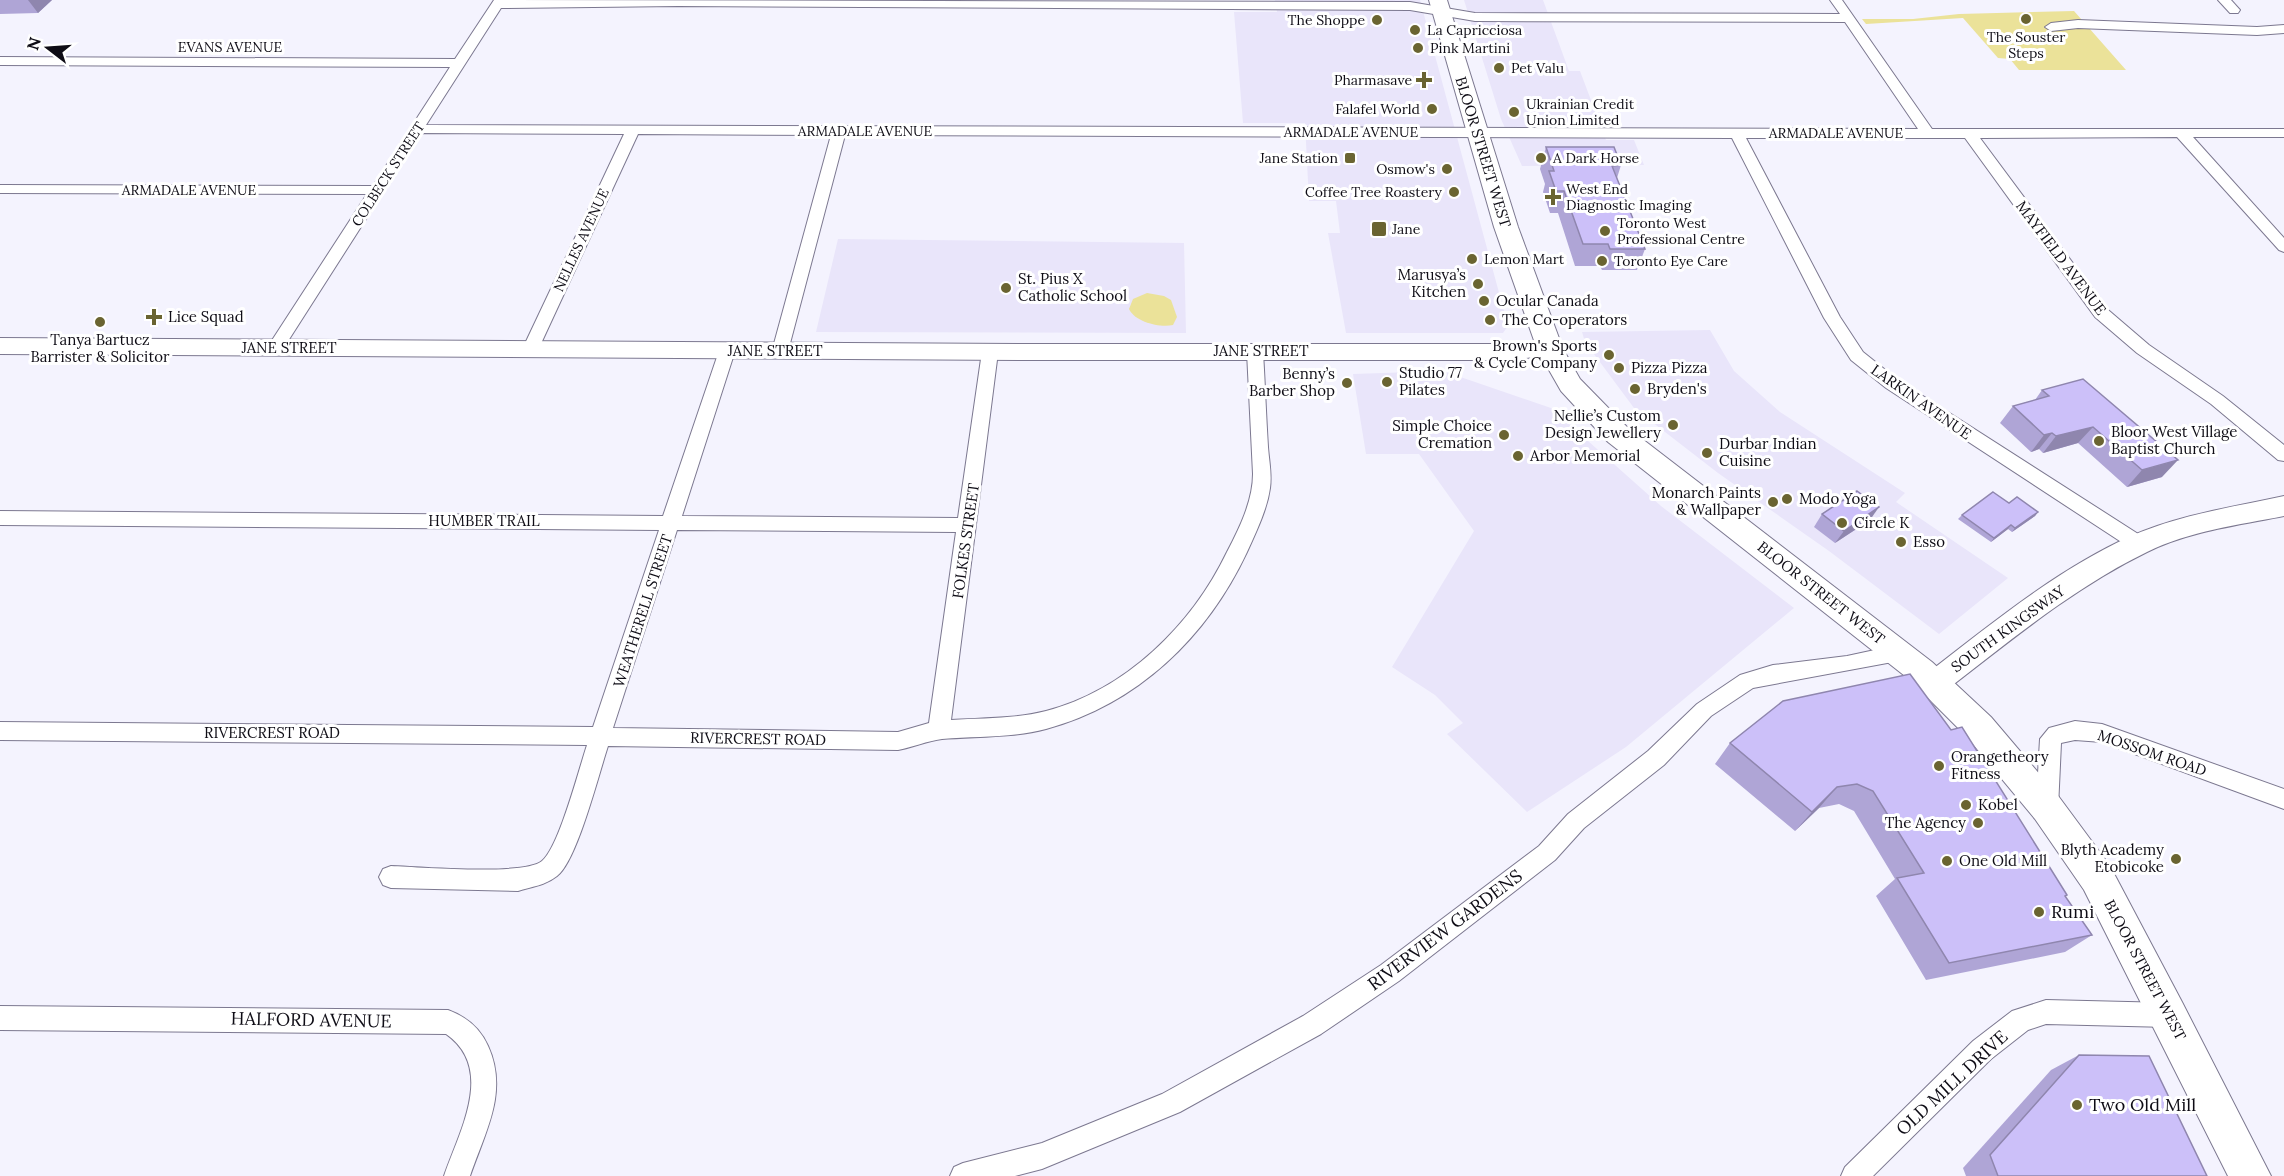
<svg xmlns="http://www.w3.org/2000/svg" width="2284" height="1176" font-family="Lora,serif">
	<rect width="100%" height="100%" fill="#f4f3fe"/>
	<g fill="#e9e5fa">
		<path d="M1275 0H1420L1508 326 1503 333H1346L1328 233H1340L1336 201H1309L1305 123H1243L1234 12H1277Z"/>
		<path d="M1464 0H1543L1569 71H1580L1606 140H1634L1644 165 1522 166 1501 119Z"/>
		<path d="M838 239 1184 243 1186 333 816 332Z"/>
		<path d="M1710 330 1734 371 1780 412 1905 493 1896 502 2008 578 1939 634 1829 551 1718 473 1634 408 1585 342 1582 332Z"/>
		<path d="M1443 371 1551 408 1661 506 1794 608 1626 747 1527 812 1447 734 1463 723 1435 695 1392 667 1474 531 1419 454H1366L1353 374Z"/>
	</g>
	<g fill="#ebe299">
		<path d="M2074 11 2126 70H2019L2010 59 1998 58 1963 18 1866 24 1862 19H1913L1959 14Z"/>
		<path d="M1147 293 1164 296 1171 300 1177 317 1173 325C1160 328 1135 322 1129 309L1133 299Z"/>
	</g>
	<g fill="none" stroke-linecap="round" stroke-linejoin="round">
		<g stroke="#7c7890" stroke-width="2">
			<g id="street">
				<path d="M494 0 1410 2 1475 13 1840 14 1830 0H1842L1932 129H2284V137H2193L2284 238V252L2279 250 2177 137 1980 138 2107 309 2149 345 2223 396 2284 445V461L2278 460 2211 404 2137 353 2095 317 1965 138H1746L1840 317 1863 352 1898 380 2146 539 2148 544 2146 549 2139 551 2132 549 1886 388 1851 360 1824 318 1732 138 845 135 788 351 786 355H774L772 351 831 135 638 134 538 350 536 354H524L522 350 624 134 421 133 281 352H269L267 348 367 194 0 193V185L373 186 450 67 0 65V57L455 59ZM678 6 1410 10 1475 21 1845 22 1918 129 426 125 501 8Z"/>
				<path d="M2218 0H2231L2240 10 2238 13H2230Z"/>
				<path d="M2078 20 2257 27 2284 25V33L2257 35 2078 28 2051 31 2045 27 2051 23Z"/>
				<path d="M727 345 733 347 735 351 682 516 958 518 982 352 984 348H996L998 352 951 720C983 718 1015 719 1046 711 1126 690 1192 625 1227 552 1239 529 1253 501 1253 474L1247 352 1249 348H1261L1263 352C1265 384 1266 416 1268 447 1269 461 1272 474 1270 488 1267 510 1256 532 1247 552 1207 637 1138 704 1046 729 1012 738 977 736 942 739 927 741 913 747 898 750L608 746C599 773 577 861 557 876 546 885 531 887 518 891L391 888 383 885 379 877 383 869 391 866C419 867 524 876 542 861 559 847 579 769 587 745L0 740V722L593 727 659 530 0 525V511L663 516 719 351 721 347ZM677 530 956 532 929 723 898 732 613 728Z"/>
				<path d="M1898 645 1905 647 1908 653 1905 659 1898 661 1753 688 1711 716 1664 765 1584 828 1555 860 1399 981 1321 1034 1180 1112 1042 1169 1015 1176H950L954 1167 963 1163 1042 1143 1162 1094 1303 1016 1381 965 1539 846 1568 814 1648 751 1697 704 1740 675 1773 665 1847 656Z"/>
				<path d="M2075 721 2102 724 2284 789V809L2102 742 2075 740 2061 743 2058 808 2055 815 2047 818 2039 815 2036 808 2040 739 2049 728Z"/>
				<path d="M2046 1000 2169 1003 2178 1006 2181 1015 2178 1024 2169 1027 2046 1024 2028 1030 1991 1059 1873 1176H1841L1845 1167 1973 1041 2012 1011Z"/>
				<path d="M0 1006 448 1010C467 1017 480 1028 488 1046 509 1092 485 1132 470 1176H444C459 1132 496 1069 446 1034L0 1030Z"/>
			</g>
		</g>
		<g stroke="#7c7890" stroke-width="2">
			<g id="secondary">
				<path d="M0 338 1019 344H1510L1550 341 1558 344 1561 349 1558 354 1510 360H1019L0 354Z"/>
				<path d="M2284 496V516C2239 525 2189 531 2147 552 2073 588 2010 641 1945 691L1935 695 1925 691 1921 683 1925 675C1990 625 2055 571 2129 537 2178 515 2233 507 2284 496Z"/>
			</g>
		</g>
		<g stroke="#7c7890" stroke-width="2">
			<path id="primary" d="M1429 0H1447L1518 227 1563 349 1580 379 1628 428 1932 662 1991 717 2059 797 2110 866 2182 1002 2271 1176H2228L2084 890 2035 819 1967 737 1910 680 1608 442 1561 391 1537 349 1494 227Z"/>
		</g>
		<use href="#street" fill="#fff" fill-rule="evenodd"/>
		<use href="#secondary" fill="#fff" fill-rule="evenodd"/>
		<use href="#primary" fill="#fff" fill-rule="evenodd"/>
	</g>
	<g fill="#afa5d6">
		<path d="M0 0H52L38 13 0 14Z"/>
		<path d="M1546 147 1621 165 1617 178 1645 249 1637 270H1602L1600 266H1575L1558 213H1550L1543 192 1545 184 1540 169Z"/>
		<path d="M2042 390 2162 477 2127 487 2078 443 2043 453 2039 449 2031 452 2000 423 2013 406 2035 400Z"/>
		<path d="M2009 503 2038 512 2035 516 2012 532 2008 529 1991 542 1958 519 1962 515Z"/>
		<path d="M1822 514 1870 520 1835 543 1814 527Z"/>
		<path d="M1783 701 2065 896 2092 935 2065 952 1926 980 1876 896 1895 879 1854 811 1839 804 1819 808 1795 831 1715 764 1730 743Z"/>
		<path d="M2079 1055 2207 1176H1966L1963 1168 2051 1070Z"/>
	</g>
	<g fill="#8f86ae">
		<path d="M28 0H52L38 13Z"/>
		<path d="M2093 427 2078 443 2043 453 2056 436Z"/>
		<path d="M2052 433 2039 449 2031 452 2044 435Z"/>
		<path d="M2178 460 2162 477 2127 487 2142 470Z"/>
		<path d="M1879 507 1870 520 1835 543 1844 531Z"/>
		<path d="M2038 512 2035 516 2012 532 2015 528Z"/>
		<path d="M2011 525 2008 529 1991 542 1994 538Z"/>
		<path d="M1837 787 1819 808 1795 831 1812 812Z"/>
	</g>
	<g fill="#ccc0f9" stroke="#8f86ae" stroke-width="1.5">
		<path d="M1546 147H1614L1621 165 1612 166 1645 249H1610L1608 244H1583L1564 191H1556L1549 171H1554Z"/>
		<path d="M2083 379 2178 460 2142 470 2093 427 2056 436 2052 433 2044 435 2013 406 2049 396 2042 390Z"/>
		<path d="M1857 491 1879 507 1844 531 1822 514Z"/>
		<path d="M1993 492 2009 503 2017 497 2038 512 2015 528 2011 525 1994 538 1962 515Z"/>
		<path d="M1910 674 1951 730 1962 727 2067 895 2065 896 2092 935 1949 963 1897 878 1924 873 1873 791 1857 784 1837 787 1812 812 1730 743 1783 701Z"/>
		<path d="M2079 1055 2149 1056 2207 1176H1998L1990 1155Z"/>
	</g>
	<g fill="#6a6431" stroke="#fff" stroke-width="2">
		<circle cx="2026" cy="19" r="6"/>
		<circle cx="1377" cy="20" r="6"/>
		<circle cx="1415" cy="30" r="6"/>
		<circle cx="1418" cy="48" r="6"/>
		<circle cx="1499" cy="68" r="6"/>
		<path d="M1421 71h6v6h6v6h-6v6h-6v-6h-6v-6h6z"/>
		<circle cx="1432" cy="109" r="6"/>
		<circle cx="1514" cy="112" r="6"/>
		<rect x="1344" y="152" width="12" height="12" rx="3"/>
		<circle cx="1541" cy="158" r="6"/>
		<circle cx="1447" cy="169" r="6"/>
		<circle cx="1454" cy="192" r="6"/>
		<path d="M1550 188h6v6h6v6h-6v6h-6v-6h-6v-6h6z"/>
		<rect x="1371" y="221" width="16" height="16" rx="3"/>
		<circle cx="1605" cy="231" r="6"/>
		<circle cx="1472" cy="259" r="6"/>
		<circle cx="1602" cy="261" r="6"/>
		<circle cx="1478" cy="284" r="6"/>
		<circle cx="1006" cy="288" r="6"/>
		<circle cx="1484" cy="301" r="6"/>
		<path d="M151 308h6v6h6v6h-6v6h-6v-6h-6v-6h6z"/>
		<circle cx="1490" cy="320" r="6"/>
		<circle cx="100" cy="322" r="6"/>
		<circle cx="1609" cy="355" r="6"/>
		<circle cx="1619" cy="368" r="6"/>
		<circle cx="1387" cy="382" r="6"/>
		<circle cx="1347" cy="383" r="6"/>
		<circle cx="1635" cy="389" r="6"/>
		<circle cx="1673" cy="425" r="6"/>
		<circle cx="1504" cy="435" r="6"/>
		<circle cx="2099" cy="441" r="6"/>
		<circle cx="1707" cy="453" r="6"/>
		<circle cx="1518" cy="456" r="6"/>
		<circle cx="1787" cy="499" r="6"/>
		<circle cx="1773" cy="502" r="6"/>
		<circle cx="1842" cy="523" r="6"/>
		<circle cx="1901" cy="542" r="6"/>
		<circle cx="1939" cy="766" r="6"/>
		<circle cx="1966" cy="805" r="6"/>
		<circle cx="1978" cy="823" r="6"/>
		<circle cx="2176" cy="859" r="6"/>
		<circle cx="1947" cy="861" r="6"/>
		<circle cx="2039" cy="912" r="6"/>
		<circle cx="2077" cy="1105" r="6"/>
	</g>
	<g text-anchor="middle" stroke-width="6" stroke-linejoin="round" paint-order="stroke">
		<g font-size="14" fill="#0e0c15" stroke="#fff" text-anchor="start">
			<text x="1365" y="25" text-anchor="end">The Shoppe</text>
			<text x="1427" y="35">La Capricciosa</text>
			<text x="2026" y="42" text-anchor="middle">The Souster<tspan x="2026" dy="16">Steps</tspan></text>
			<text x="1430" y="53">Pink Martini</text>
			<text x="1511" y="73">Pet Valu</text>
			<text x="1412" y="85" text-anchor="end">Pharmasave</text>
			<text x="1526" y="109">Ukrainian Credit<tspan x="1526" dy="16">Union Limited</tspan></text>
			<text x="1420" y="114" text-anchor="end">Falafel World</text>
			<text x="1338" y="163" text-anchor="end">Jane Station</text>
			<text x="1553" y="163">A Dark Horse</text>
			<text x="1435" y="174" text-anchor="end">Osmow's</text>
			<text x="1566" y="194">West End<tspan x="1566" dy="16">Diagnostic Imaging</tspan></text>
			<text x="1442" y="197" text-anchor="end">Coffee Tree Roastery</text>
			<text x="1617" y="228">Toronto West<tspan x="1617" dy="16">Professional Centre</tspan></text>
			<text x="1392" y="234">Jane</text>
			<text x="1484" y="264">Lemon Mart</text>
			<text x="1614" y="266">Toronto Eye Care</text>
		</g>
		<g font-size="14" fill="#0e0c15" stroke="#fff">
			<text x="230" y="52">EVANS AVENUE</text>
			<text x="865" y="136">ARMADALE AVENUE</text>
			<text x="1351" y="137">ARMADALE AVENUE</text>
			<text x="1836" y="138">ARMADALE AVENUE</text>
			<text transform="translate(388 174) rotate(-57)" y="5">COLBECK STREET</text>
			<text x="189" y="195">ARMADALE AVENUE</text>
			<text transform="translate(581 240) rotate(-65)" y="5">NELLES AVENUE</text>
		</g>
		<g font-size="15" fill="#0e0c15" stroke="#fff">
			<text transform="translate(1483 152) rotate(73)" y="5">BLOOR STREET WEST</text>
			<text transform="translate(2061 258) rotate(53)" y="5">MAYFIELD AVENUE</text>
			<text x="289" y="353">JANE STREET</text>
			<text x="775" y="356">JANE STREET</text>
			<text x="1261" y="356">JANE STREET</text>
			<text transform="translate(1921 402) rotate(35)" y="5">LARKIN AVENUE</text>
			<text x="484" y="526">HUMBER TRAIL</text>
			<text transform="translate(966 541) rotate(-82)" y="5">FOLKES STREET</text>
			<text transform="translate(1821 593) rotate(38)" y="5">BLOOR STREET WEST</text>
			<text transform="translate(643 611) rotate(-72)" y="5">WEATHERELL STREET</text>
			<text transform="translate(2008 629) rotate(-36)" y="5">SOUTH KINGSWAY</text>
			<text x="272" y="738">RIVERCREST ROAD</text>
			<text transform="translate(758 739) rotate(1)" y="5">RIVERCREST ROAD</text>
			<text transform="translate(2152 753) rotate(19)" y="5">MOSSOM ROAD</text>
			<text transform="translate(2145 970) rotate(62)" y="5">BLOOR STREET WEST</text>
		</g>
		<g font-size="15" fill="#0e0c15" stroke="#fff" text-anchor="start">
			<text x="1466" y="280" text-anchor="end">Marusya’s<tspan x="1466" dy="17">Kitchen</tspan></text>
			<text x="1018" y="284">St. Pius X<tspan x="1018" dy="17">Catholic School</tspan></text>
			<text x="1496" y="306">Ocular Canada</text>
			<text x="168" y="322">Lice Squad</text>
			<text x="1502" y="325">The Co-operators</text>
			<text x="100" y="345" text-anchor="middle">Tanya Bartucz<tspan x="100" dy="17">Barrister &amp; Solicitor</tspan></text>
			<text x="1597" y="351" text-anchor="end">Brown's Sports<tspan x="1597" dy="17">&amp; Cycle Company</tspan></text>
			<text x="1631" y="373">Pizza Pizza</text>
			<text x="1399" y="378">Studio 77<tspan x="1399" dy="17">Pilates</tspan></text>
			<text x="1335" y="379" text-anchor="end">Benny’s<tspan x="1335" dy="17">Barber Shop</tspan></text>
			<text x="1647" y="394">Bryden's</text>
			<text x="1661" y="421" text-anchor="end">Nellie’s Custom<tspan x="1661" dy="17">Design Jewellery</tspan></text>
			<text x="1492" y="431" text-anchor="end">Simple Choice<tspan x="1492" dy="17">Cremation</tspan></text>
			<text x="2111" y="437">Bloor West Village<tspan x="2111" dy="17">Baptist Church</tspan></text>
			<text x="1719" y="449">Durbar Indian<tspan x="1719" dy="17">Cuisine</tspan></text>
			<text x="1530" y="461">Arbor Memorial</text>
			<text x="1761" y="498" text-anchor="end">Monarch Paints<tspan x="1761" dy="17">&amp; Wallpaper</tspan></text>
			<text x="1799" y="504">Modo Yoga</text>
			<text x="1854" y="528">Circle K</text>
			<text x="1913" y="547">Esso</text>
			<text x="1951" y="762">Orangetheory<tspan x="1951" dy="17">Fitness</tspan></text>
			<text x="1978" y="810">Kobel</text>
			<text x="1966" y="828" text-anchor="end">The Agency</text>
			<text x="2164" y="855" text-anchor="end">Blyth Academy<tspan x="2164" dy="17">Etobicoke</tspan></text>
			<text x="1959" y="866">One Old Mill</text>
		</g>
		<g font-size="18" fill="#0e0c15" stroke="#fff" text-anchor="start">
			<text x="2051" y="918">Rumi</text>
			<text x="2089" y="1111">Two Old Mill</text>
		</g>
		<g font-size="18" fill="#0e0c15" stroke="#fff">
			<text transform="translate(1445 930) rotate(-37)" y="6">RIVERVIEW GARDENS</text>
			<text transform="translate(311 1020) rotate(1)" y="6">HALFORD AVENUE</text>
			<text transform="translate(1952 1083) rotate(-43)" y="6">OLD MILL DRIVE</text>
		</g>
	</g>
	<g transform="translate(48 48) rotate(287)" stroke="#ffffff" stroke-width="4.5" paint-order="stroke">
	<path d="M0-4.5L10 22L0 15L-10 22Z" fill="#0e0c15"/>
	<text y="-9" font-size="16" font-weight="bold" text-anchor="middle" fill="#0e0c15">N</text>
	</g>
</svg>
